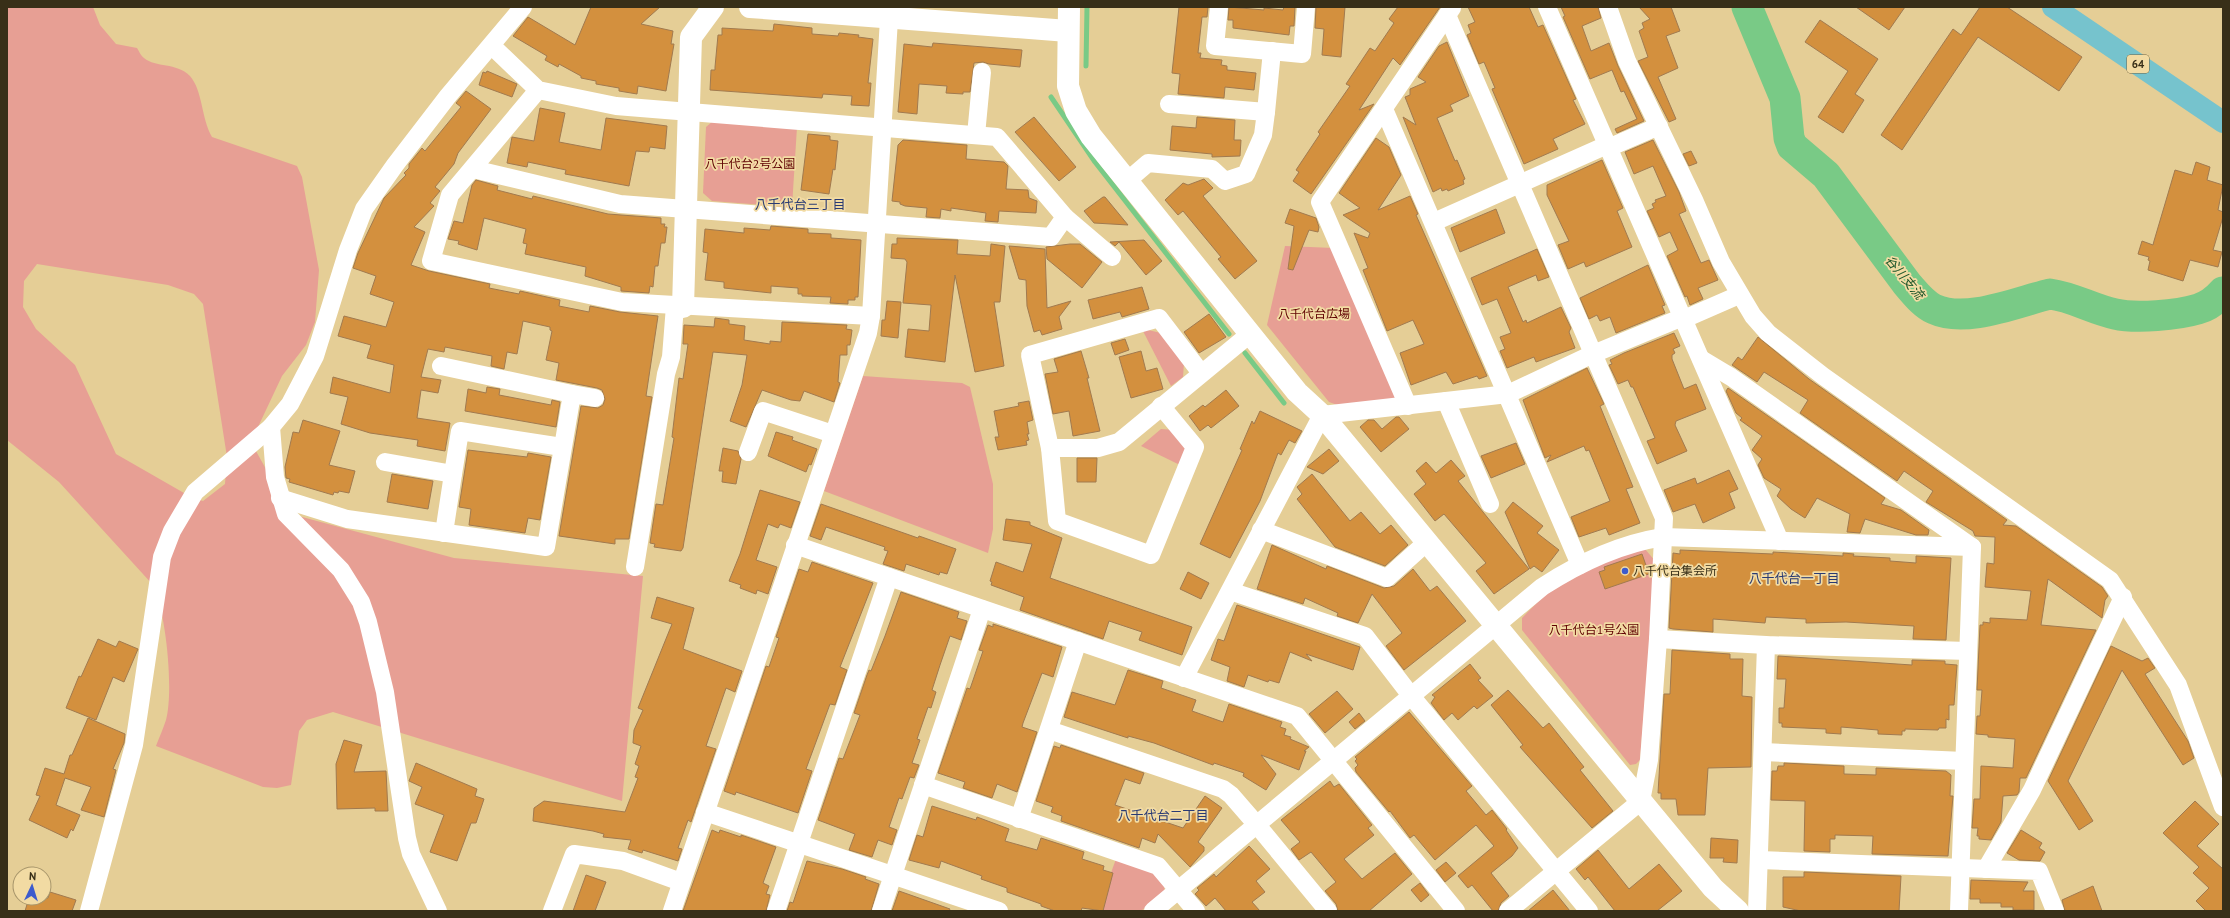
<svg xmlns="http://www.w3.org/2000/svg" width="2230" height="918" font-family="'PT Sans','Noto Sans JP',sans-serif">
	<rect width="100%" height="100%" fill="#e5ce96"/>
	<g fill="#e79f94" fill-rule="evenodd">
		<path d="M7 7H93L100 25 116 44 137 48C139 51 141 56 144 58 156 68 176 62 190 76 203 91 201 118 212 137L297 166 302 177 319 270 315 322 306 345 282 376 251 442 291 514 454 558 643 576 622 801 333 712 307 720 299 731 291 785 277 788 263 787 156 746C159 738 163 729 166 720 174 690 166 612 153 585L59 482 7 440ZM37 264 168 285 194 294 203 304 227 457 225 484 203 501 191 497 116 454 75 365 36 329 23 307 24 281Z"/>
		<path d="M713 121 797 127 792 207 712 201 703 193 706 127Z"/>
		<path d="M1285 246 1334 248 1397 397 1396 401 1343 407 1329 402 1267 325Z"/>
		<path d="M1148 330 1161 333 1184 363 1183 377 1171 386 1143 331Z"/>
		<path d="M863 376 962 383 970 387 993 484V529L988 553 824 491Z"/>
		<path d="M1161 429 1175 430 1186 443 1185 456 1180 465 1141 446Z"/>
		<path d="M1645 549 1656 562 1640 760 1636 764 1630 765 1522 630V618C1530 610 1539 600 1549 592 1574 573 1615 556 1645 549Z"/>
		<path d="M1116 859 1155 872 1165 882 1164 892 1141 911H1097Z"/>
	</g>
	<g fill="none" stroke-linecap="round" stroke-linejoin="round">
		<g stroke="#79ca86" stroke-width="5">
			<path d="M1086 66 1087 7"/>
			<path d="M1051 97 1095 162 1229 334"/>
			<path d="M1245 353 1284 403"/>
		</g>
		<path stroke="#79ca86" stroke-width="31" d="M1747 7 1785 98 1789 138 1792 146 1826 175 1907 284C1915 293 1923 304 1934 309 1966 324 2017 302 2050 294 2073 297 2092 309 2115 314 2136 319 2178 315 2198 309 2208 306 2216 300 2223 292"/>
	</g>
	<g fill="#d3903e" stroke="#a17a4f">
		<path d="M591 7H660L641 24 673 31 671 44H674L666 91 638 86 637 94 619 91V88L596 84V81L581 78V76L559 64 558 67 545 60 547 56 513 36 528 17 575 45Z"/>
		<path d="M1179 7H1208L1207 17H1202L1198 53H1201L1200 58 1222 60 1221 65 1227 66V70L1256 73 1254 90 1225 87 1224 98 1178 94 1180 74 1172 73Z"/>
		<path d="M1229 7 1264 10V8L1283 10 1284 7H1295L1294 26H1290L1289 35 1233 28V20H1228Z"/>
		<path d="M1316 7H1345L1341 57 1322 55 1324 29 1315 28Z"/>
		<path d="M1398 7H1440L1400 65 1393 58 1359 110 1374 104 1311 194 1293 181 1299 172 1296 170 1320 134 1318 132 1350 86 1346 84 1370 48 1375 51 1394 23 1389 19Z"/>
		<path d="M1468 7H1529L1538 27 1543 25 1576 99 1573 100 1585 124 1553 139 1558 149 1524 164 1492 89 1495 88 1484 62 1479 64 1467 35 1471 33 1468 25 1475 22Z"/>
		<path d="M1561 7H1598L1601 18 1582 26 1591 51 1609 43 1618 66 1644 121 1617 133 1615 129 1637 119 1624 91 1621 92 1612 70 1590 79 1563 17 1565 16Z"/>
		<path d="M1639 7H1671L1680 31 1666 36 1678 68 1658 77 1676 119 1669 122 1638 61 1648 57 1639 31 1644 28 1642 23 1650 19Z"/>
		<path d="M1856 7H1905L1889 30Z"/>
		<path d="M1980 7H2007L2082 57 2059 91 1978 37 1902 150 1881 135 1953 29 1961 35Z"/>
		<path d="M1820 20 1878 59 1855 94 1864 100 1843 133 1818 117 1848 71 1805 42Z"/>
		<path d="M774 24 812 28V34L838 36 839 33 859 35 858 37 873 39 868 83H871L869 106 851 105 852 96 823 94 822 98 710 90 711 70H715V67L718 35H722V28L773 31Z"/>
		<path d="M1447 42 1469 96 1450 105 1453 111 1437 118 1455 161 1457 160 1465 179 1463 180 1464 184 1448 191 1447 189 1442 191 1441 188 1433 192 1403 117 1416 125 1405 97 1410 95V89L1426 82 1418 77 1439 46Z"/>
		<path d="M933 43 1022 50 1020 67 989 64 983 62 974 63 970 92H963V94L946 93 947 86 919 84 917 114 898 112 904 44 932 47Z"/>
		<path d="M487 71 517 84 512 97 479 85 483 72 486 73Z"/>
		<path d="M466 91 491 109 458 153 454 164 435 187 440 191 430 203 434 206 414 227 425 232 411 265 429 271 490 284 489 288 519 294 520 291 560 300 559 306 589 312 590 306 620 312 658 316 646 396 652 397 629 539H615V544L559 536 581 406 598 408 603 405 605 399 602 390 597 388 556 380 559 363 546 360 552 331 550 330V327L523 321 517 354 507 352 504 369 491 366 492 356 445 347 444 352 428 349 421 377 441 380 438 393 421 390 417 418 450 423 445 451 417 446 418 440 370 433 341 424 348 397 330 393 333 377 390 393 394 365 367 358 371 345 338 336 344 316 386 327 394 302 370 294 376 276 353 268 358 253 384 198 406 175 404 173 409 168V164L422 148 425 151 461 107 456 103Z"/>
		<path d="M540 108 565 113 559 142 601 150 606 118 667 126 665 149 650 147 649 152 636 151 629 186 565 174 566 170 528 162 527 167 507 163 512 137 534 141Z"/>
		<path d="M1034 117 1076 167 1059 181 1015 132Z"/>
		<path d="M1197 117 1235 120 1234 140H1241L1240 156 1212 157V154L1170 150 1172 126 1196 128Z"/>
		<path d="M808 134 830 136V140L838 141 835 170 833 169 829 194 801 190Z"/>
		<path d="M1376 138 1389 147 1401 175 1378 210 1410 196 1418 214 1416 215 1487 376 1479 379 1477 376 1453 384 1446 372 1411 385 1400 353 1424 344 1413 320 1387 331 1363 270 1368 268 1354 233 1368 238 1370 233 1343 215 1360 208 1339 193Z"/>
		<path d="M903 140 967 145 966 159 1004 162 1008 166 1006 189 1028 190 1029 198 1037 201 1036 213 999 211 998 222 985 221 986 213 951 208V211L941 209 940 218 926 217 927 208 905 206 900 204V202L892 201 898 145Z"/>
		<path d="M1653 140 1679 192 1686 211 1679 214 1701 263 1709 260 1718 280 1698 288 1703 299 1690 305 1687 296 1685 297 1667 256 1678 250 1670 232 1659 237 1647 211 1654 208 1652 204 1656 202 1655 200 1666 196 1653 166 1634 174 1625 152Z"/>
		<path d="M1691 151 1697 163 1689 166 1683 154Z"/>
		<path d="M1602 160 1623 208 1617 211 1632 247 1586 267 1584 262 1568 269 1558 245 1569 241 1547 195V185Z"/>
		<path d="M2196 162 2210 167 2207 180 2223 185 2218 210 2223 212V217L2213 250 2222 252 2218 267 2190 260 2183 281 2148 270 2150 261 2148 260 2149 257 2138 254 2142 241 2153 245 2154 241 2175 170 2192 175Z"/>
		<path d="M1204 179 1213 188 1203 196 1257 261 1235 279 1218 259 1221 257 1183 211 1178 215 1165 200 1183 183 1188 185Z"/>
		<path d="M476 180 498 186 497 190 532 199 533 196 608 214 661 218V224H665L664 227H667L665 243H661L658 266H655L653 287 650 286 649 293 621 291V287L585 276 586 267 525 254 527 244 523 243 526 229 484 218 477 250 458 244 459 241 448 239 454 221 463 223 472 185Z"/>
		<path d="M1103 197H1105L1128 225 1094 223 1084 211Z"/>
		<path d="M1290 209 1316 218 1319 227 1318 232 1309 230 1293 270 1288 269 1294 226 1285 223Z"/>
		<path d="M1496 209 1505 233 1460 252 1451 228Z"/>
		<path d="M771 226 808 229V233L831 234V238L861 240 858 297H855V300H848V304L830 303 831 297 802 296V294H798V288L771 286V293L724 288V282L705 280 708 253 703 252 705 229 744 233V228L770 230Z"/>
		<path d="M897 238 958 240 957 254 990 256 991 244 1005 246 1000 302H994L1004 366 975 372 955 275 945 362 905 357 908 329 929 331 931 305 903 303 907 262 905 259 891 258 892 244H897Z"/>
		<path d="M1144 240 1162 261 1146 275 1119 242 1115 246 1110 242Z"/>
		<path d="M1070 244H1080L1102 262 1082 288 1047 259 1046 247Z"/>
		<path d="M1009 246 1045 249 1047 308 1071 301 1059 317 1062 329 1042 335 1040 330 1034 332 1027 306 1026 280 1019 279Z"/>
		<path d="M1537 249 1549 277 1538 281 1536 275 1508 287 1523 322 1526 320 1527 323 1561 307 1571 328 1569 332 1575 348 1536 362 1534 357 1507 368 1500 351 1505 349 1500 337 1511 333 1497 299 1482 305 1471 278Z"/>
		<path d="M1648 265 1665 305 1662 306 1665 313 1616 333 1610 317 1600 321 1597 315 1589 319 1580 298Z"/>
		<path d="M1142 287 1149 309 1122 317 1120 312 1093 319 1088 300Z"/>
		<path d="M887 301 901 302 898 338 881 336 882 320H885Z"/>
		<path d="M1209 314 1226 337 1199 353 1184 332Z"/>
		<path d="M715 318 729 320V324L745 326 744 340 770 344V341L781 342 782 322 847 325 846 329 852 330 850 345H847V355H840L838 382 840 383 834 402 804 391 800 401 791 400 762 390 746 427 730 421 742 385 747 355 713 352 683 548 681 551 654 547 655 544 650 543 656 504 663 505 674 438 672 437 679 378 683 379 688 344H683L684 325 714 327Z"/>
		<path d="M1674 333 1680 346 1673 349 1675 353 1672 355V359L1684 389 1696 384 1706 409 1676 421 1675 425 1687 451 1657 464 1647 441 1655 438 1633 387H1631L1628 380 1618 384 1609 365 1612 364 1610 360 1624 353Z"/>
		<path d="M1758 337 1809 379 2007 520 2003 525 2016 526 2102 587 2108 596 2105 600 2102 618 2048 579 2041 625 2096 630 2026 778H2020L2019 792 2017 795 2003 796 2001 822 1991 840 1979 839V836H1977L1978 828H1972L1974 799H1980L1981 766 2013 768 2015 739 1988 737V735L1976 734 1977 716H1980L1982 690H1977L1980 625H1983V622L1990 623V618L2027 620 2031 591 1985 587 1987 563 1994 564 1995 537 1975 536 1973 531 1926 502 1933 491 1904 471 1897 481 1800 413 1808 400 1764 372 1757 382 1732 365 1738 357 1742 360Z"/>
		<path d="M1125 339 1129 350 1115 355 1111 343Z"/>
		<path d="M1081 351 1089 378H1087L1100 431 1073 436 1069 411 1053 414 1045 374 1058 372 1054 359Z"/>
		<path d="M1141 351 1146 371 1157 368 1163 389 1131 398 1119 357Z"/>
		<path d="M1587 368 1604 404 1600 406 1633 487 1626 489 1640 523 1609 535 1606 528 1579 537 1571 517 1610 501 1589 450 1586 451 1584 446 1547 462 1551 455 1545 458 1523 400Z"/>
		<path d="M487 387 500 389 499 395 551 405 552 400 560 402 556 427 465 411 468 389 486 393Z"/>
		<path d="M1728 388 1885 498 1881 504 1901 510 1929 530 1928 535H1916L1865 519 1860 533 1847 532 1850 514 1817 498 1805 518 1791 509 1777 496 1781 489 1764 478 1758 465 1762 459 1752 450 1762 436 1740 420 1742 418 1736 413 1726 391Z"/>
		<path d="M1226 390 1239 406 1211 428 1208 425 1200 431 1189 416 1203 405 1205 407Z"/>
		<path d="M1029 401 1033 420 1027 422 1029 434H1027L1029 440 1026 441 1027 445 998 450 995 437H999L994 411 1019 406 1018 403Z"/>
		<path d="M1260 411 1302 431 1295 443 1289 440 1281 455 1278 453 1260 501 1230 558 1200 544 1242 450 1240 449 1252 421 1254 424Z"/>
		<path d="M1396 417H1399L1409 429 1381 452 1360 427 1368 420H1374L1382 429Z"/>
		<path d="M303 420 340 431 329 465 355 471 349 493 339 491 338 493 334 492 333 495 289 482 290 479 286 478 285 467 293 432 299 433Z"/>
		<path d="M776 432 793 437 792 440 817 449 811 465 809 464 806 472 768 456Z"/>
		<path d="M1516 443 1525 464 1491 478 1481 456Z"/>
		<path d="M723 448 738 451 741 459 736 484 722 482 723 471H719Z"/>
		<path d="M1329 449 1339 461 1323 474 1307 467Z"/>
		<path d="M468 450 527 457 528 453 551 457 540 520 528 518 525 533 469 525 471 509 459 507Z"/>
		<path d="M1077 458H1097L1096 482H1077Z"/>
		<path d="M1451 460 1465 476 1458 481 1529 569 1494 594 1476 571 1486 563 1444 514 1435 521 1414 494 1426 484 1416 471 1426 462 1436 473Z"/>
		<path d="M1729 470 1738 489 1729 493 1735 508 1703 523 1695 504 1673 512 1664 490 1695 478 1697 484Z"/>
		<path d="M392 474 433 481 428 509 387 502Z"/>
		<path d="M1312 474 1350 521 1361 512 1380 534 1391 525 1408 545 1385 566 1335 547 1297 499 1302 494 1297 487Z"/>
		<path d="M760 490 800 502 791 528 780 524 778 528 768 524 756 560 777 567 768 594 757 590 756 594 740 588 741 585 729 581 740 554Z"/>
		<path d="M1513 502 1543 526 1537 533 1559 550 1542 572 1534 566 1530 569 1505 512Z"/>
		<path d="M821 504 918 538 919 536 956 549 947 574 940 572 939 575 906 564 904 571 883 564 888 551 884 550 885 547 826 527 821 540 810 536Z"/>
		<path d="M1006 519 1030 522V525L1062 538 1050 578 1192 627 1182 655 1139 640 1142 632 1109 621 1103 639 1020 610 1024 597 991 585 992 582 990 581 996 562 1023 572 1032 544 1003 540Z"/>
		<path d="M1272 545 1326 569 1327 566 1384 588 1394 586 1413 569 1430 591 1437 586 1466 621 1404 670 1386 646 1402 633 1372 594 1358 623 1337 616 1338 613 1305 598 1303 604 1257 589Z"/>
		<path d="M1680 550 1773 554V552L1843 556V553L1854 554 1853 556 1890 558V561L1916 563V556L1951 558 1946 640 1913 639 1914 626 1846 622 1806 623V619L1766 617 1765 623 1713 619V632L1673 629 1669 628 1673 553 1680 554Z"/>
		<path d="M1642 554 1649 574 1605 589 1599 572 1605 570 1604 567Z"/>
		<path d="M812 562 873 583 840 667 847 670 835 705 830 704 806 769 812 771 798 813 736 792 735 795 724 791 766 666 769 667 779 638 776 637 799 569 808 572Z"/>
		<path d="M1188 572 1209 583 1201 599 1180 589Z"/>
		<path d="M901 592 959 612 957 618 967 621 961 640 950 636 940 665 932 690 936 692 931 708 928 707 917 739 920 740 912 763 919 765 914 778 910 777 902 799 899 798 889 827 897 830 892 845 878 840 872 857 849 850 855 834 818 820 839 758 843 759 860 715 854 713 867 675 869 670 871 671 885 636Z"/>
		<path d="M657 597 694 608 683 649 742 671 735 692 726 688 706 746 716 749 691 822 688 820 678 848 682 849 678 861 643 850 642 853 628 849 631 840 603 837 604 834 593 831 533 821 534 808 544 801 625 812 638 778 635 777 639 766 635 764 641 746 633 743 634 730 643 710 638 708 672 624 651 618Z"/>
		<path d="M1237 605 1360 647 1353 670 1306 654 1312 661 1290 652 1279 683 1269 680 1268 682 1248 675 1244 687 1227 681 1230 667 1211 660 1218 639 1224 641Z"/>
		<path d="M993 624 1062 647 1053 677 1042 673 1023 723 1022 727 1037 732 1017 792 997 784 992 798 963 788 965 782 938 773 967 688 970 689 983 651 979 650 988 625 993 627Z"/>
		<path d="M98 639 116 647 119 641 138 649 124 682 113 677 96 720 66 708 79 676 81 677Z"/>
		<path d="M2111 646 2142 661 2148 658 2155 668 2145 674 2188 741 2194 758 2183 765 2122 670 2068 781 2093 821 2079 830 2048 781Z"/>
		<path d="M1672 650 1730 654V659H1743L1742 696 1752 697 1751 767 1708 768 1705 815H1678L1676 799H1661V793H1658L1664 694H1670Z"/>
		<path d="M1778 656 1912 665V660L1945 661V664L1957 665 1954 705H1949V720L1946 719V728H1939L1938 730 1905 729V731H1902V735L1878 734V730L1841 727V734L1826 733V729L1782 727V723H1779V708H1784L1786 679H1777Z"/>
		<path d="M1470 664 1481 678 1478 680 1493 696 1477 709 1474 706 1458 720 1452 713 1444 720 1431 703 1435 697 1432 695Z"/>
		<path d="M1128 670 1163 681 1161 688 1196 700 1192 711 1223 722 1229 704 1282 722 1280 727 1286 729 1284 735 1291 737 1290 739 1309 747 1304 751H1306L1299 770 1261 755 1276 774 1266 790 1243 776 1244 773 1214 763 1213 765 1154 743 1128 736V738L1064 717 1072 692 1115 705Z"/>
		<path d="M1508 690 1543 728 1549 723 1584 767 1580 770 1613 811 1592 828 1520 747 1523 745 1491 705Z"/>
		<path d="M1337 691 1353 709 1325 733 1309 714Z"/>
		<path d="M1409 712 1472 786 1466 791 1486 815 1492 810 1507 829 1506 830 1518 848 1512 856 1491 873 1509 896 1501 903 1498 911H1493L1472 885 1468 888 1458 876 1494 846 1476 825 1435 860 1414 835 1410 838 1390 811 1389 812 1356 772 1355 768 1358 765 1355 761 1357 759 1355 757Z"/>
		<path d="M1359 713 1365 721 1355 729 1349 722Z"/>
		<path d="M88 718 125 734 124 743 113 769 116 770 104 817 81 810 91 787 65 778 56 805 80 815 73 831 71 829 67 838 29 820 40 796 36 795 45 768 64 774 70 755H72Z"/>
		<path d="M344 740 362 745 354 772 386 771 388 811H375V808L337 809 336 764Z"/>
		<path d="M1061 745 1144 773 1140 784 1125 779 1115 805 1183 828 1205 796 1222 808 1198 842 1204 847V851L1190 867 1158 834 1155 843 1142 838 1139 848 1061 821 1062 816 1051 812 1053 807 1036 801 1054 746 1060 748Z"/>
		<path d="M416 763 477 789 475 796 484 799 476 823H471L457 861 430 852 444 815 415 804 422 787 409 781Z"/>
		<path d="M1784 763 1844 766V774L1876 775V768L1946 771 1951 775 1950 796H1953L1948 856 1872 854 1873 836 1835 835V839H1830V852L1804 851 1805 801 1771 800 1772 771H1777L1778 766H1784Z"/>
		<path d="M1330 781 1334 787 1339 784 1372 825 1368 828 1374 835 1344 859 1362 879 1395 853 1412 874 1369 911H1338L1336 904 1325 891 1336 882 1311 852 1299 860 1291 849 1300 842 1281 820Z"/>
		<path d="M2195 801 2219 824 2197 846 2223 869V911H2206L2196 901 2209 888 2193 873 2199 867 2163 833Z"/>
		<path d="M932 806 976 820 977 817 1009 829 1005 841 1037 850 1041 838 1084 852 1082 859 1104 866 1103 870 1113 873 1103 911 1082 908 1081 911H1055L1041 906V904L1007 892V888L981 879 982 876 941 861 939 868 909 860 917 835 923 837Z"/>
		<path d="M712 830 719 833 720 830 741 837V835L776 847 763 883 769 886 766 894 770 895 766 911H683Z"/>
		<path d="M2021 830 2042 843 2039 848 2045 852 2040 861 2019 860 2007 853Z"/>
		<path d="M1711 838 1738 840 1737 863 1723 862 1724 858H1710Z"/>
		<path d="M1249 846 1270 869 1256 881 1265 892 1252 902 1260 911H1226L1215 898 1206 906 1195 894 1199 890 1197 888 1214 874 1216 877Z"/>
		<path d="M1598 850 1629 889 1659 864 1682 891 1657 911H1615L1588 877 1585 880 1576 869Z"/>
		<path d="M807 861 842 869 866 877 865 879 879 884 871 911H787L790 902 793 903Z"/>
		<path d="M1446 862 1456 873 1445 882 1436 870Z"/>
		<path d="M1804 872 1901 876 1899 911H1801L1783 907V877H1804Z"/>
		<path d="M586 875 606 882 595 911H573Z"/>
		<path d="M1971 880 2028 882 2023 891H2034V910H2013V907H2001V903H1980V899H1970Z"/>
		<path d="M1420 883 1429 895 1421 902 1411 890Z"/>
		<path d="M2093 886 2102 911H2065L2062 900Z"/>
		<path d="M1553 890 1570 911H1528Z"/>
		<path d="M899 891 950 909 949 911H892Z"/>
		<path d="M50 892 76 900 72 911H25L29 898H48Z"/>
	</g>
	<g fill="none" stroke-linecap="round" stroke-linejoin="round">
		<g stroke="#fff" stroke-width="18">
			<path d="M1219 7 1215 46 1302 54 1306 7"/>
			<path d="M1547 7 1780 541"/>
			<path d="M1608 7 1627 61 1695 202 1721 262 1753 316 1768 333 1823 376 2110 580 2178 685 2223 807"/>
			<path d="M1447 15 1664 518 1658 639 1649 760 1641 801 1508 911"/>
			<path d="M538 90 450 195 431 261 622 302 871 316"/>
			<path d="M1169 104 1266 112 1272 51"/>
			<path d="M1384 109 1580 565"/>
			<path d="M976 135 982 72"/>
			<path d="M1608 148 1659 126"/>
			<path d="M473 169 620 204 1051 237 1065 217 997 137 616 106 538 90 492 46"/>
			<path d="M1127 181 1148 163 1212 169 1225 181 1246 174 1263 135 1266 112"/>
			<path d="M1065 217 1112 257"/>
			<path d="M1434 222 1607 145"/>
			<path d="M1684 319 1739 295"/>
			<path d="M1701 359 1731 377 1972 547 1959 911"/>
			<path d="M441 366 572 394"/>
			<path d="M1201 373 1159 318 1030 355 1050 448H1098L1119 442 1251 333"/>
			<path d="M1446 401 1490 504"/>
			<path d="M1408 406 1320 202 1452 8"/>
			<path d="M1050 448 1057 521 1151 555 1195 447 1161 406"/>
			<path d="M748 452 763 411 833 434"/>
			<path d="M385 462 453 474 460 431 562 447"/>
			<path d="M280 498 347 519 546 547 572 394 595 398"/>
			<path d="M1261 530 1387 578 1427 542"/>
			<path d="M444 533 453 474"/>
			<path d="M795 545 1297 716 1456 911"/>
			<path d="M635 567 666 374 671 357 675 306"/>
			<path d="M1230 591 1365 636 1412 697 1589 911"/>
			<path d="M1658 639 1766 645 1968 651"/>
			<path d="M1184 678 1322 415 1508 394 1593 354 1683 317"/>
			<path d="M1049 730 1223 789 1231 795 1257 825 1328 911"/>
			<path d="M1763 752 1964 761"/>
			<path d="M923 785 1158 866 1196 911"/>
			<path d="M705 812 999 911"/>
			<path d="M1019 819 1078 641"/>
			<path d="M1759 860 2039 871 2055 911"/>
			<path d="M1986 869 2032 790 2123 597"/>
			<path d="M89 911 134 745 162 557 172 531 195 492 271 427"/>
			<path d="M438 911 411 854 407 838 385 692 368 622 361 602 341 570 286 514 275 477 271 427 290 404 315 356 348 250 364 209 395 165 448 96 523 7"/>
			<path d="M552 911 574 854 623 861 681 882"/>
			<path d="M672 911 868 333 871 316 889 19"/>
			<path d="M776 911 889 577"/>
			<path d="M881 911 982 609"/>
			<path d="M1153 911 1542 587C1579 563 1619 544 1663 537L1972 547"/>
			<path d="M1757 911 1766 645"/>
		</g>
		<g stroke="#fff" stroke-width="22">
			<path d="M750 7 1068 31"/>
			<path d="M1069 7 1068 86 1076 111 1091 136 1297 392 1322 415 1713 888 1738 911"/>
			<path d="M683 307 691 37 713 7"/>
		</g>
		<path stroke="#76c3cd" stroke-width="22" d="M2053 7 2223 122"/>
	</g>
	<circle fill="#3d5bcd" stroke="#f2dba3" stroke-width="1.5" cx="1625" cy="571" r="4"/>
	<g text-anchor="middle" stroke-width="3.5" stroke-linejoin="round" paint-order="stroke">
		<rect fill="#f2dba3" stroke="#706342" stroke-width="1" x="2127" y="55" width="22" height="18" rx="3"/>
		<g font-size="11" font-weight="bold" fill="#382f18">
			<text x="2138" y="68">64</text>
		</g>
		<g font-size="12" fill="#5f0002" stroke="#f2dba3">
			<text x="750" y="168">八千代台2号公園</text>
			<text x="1314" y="318">八千代台広場</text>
			<text x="1594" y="634">八千代台1号公園</text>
		</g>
		<g font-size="12" fill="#382f18" stroke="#f2dba3" text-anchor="start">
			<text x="1633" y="575">八千代台集会所</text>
		</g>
		<g font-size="13" fill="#293a73" stroke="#f2dba3">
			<text x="800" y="209">八千代台三丁目</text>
			<text x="1794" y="583">八千代台一丁目</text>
			<text x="1163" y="820">八千代台二丁目</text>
		</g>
		<g font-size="13" font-style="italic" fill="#1b5529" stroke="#f2dba3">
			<text transform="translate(1905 277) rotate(50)" y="5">谷川支流</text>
		</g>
	</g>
	<rect width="2230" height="918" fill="none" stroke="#382f18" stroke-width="16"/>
	<g transform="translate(32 886) rotate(4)"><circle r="19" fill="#f2dba3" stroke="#a8966b"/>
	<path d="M0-3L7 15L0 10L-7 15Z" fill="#3d5bcd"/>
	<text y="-6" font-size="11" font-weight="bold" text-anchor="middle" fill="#382f18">N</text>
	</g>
</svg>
